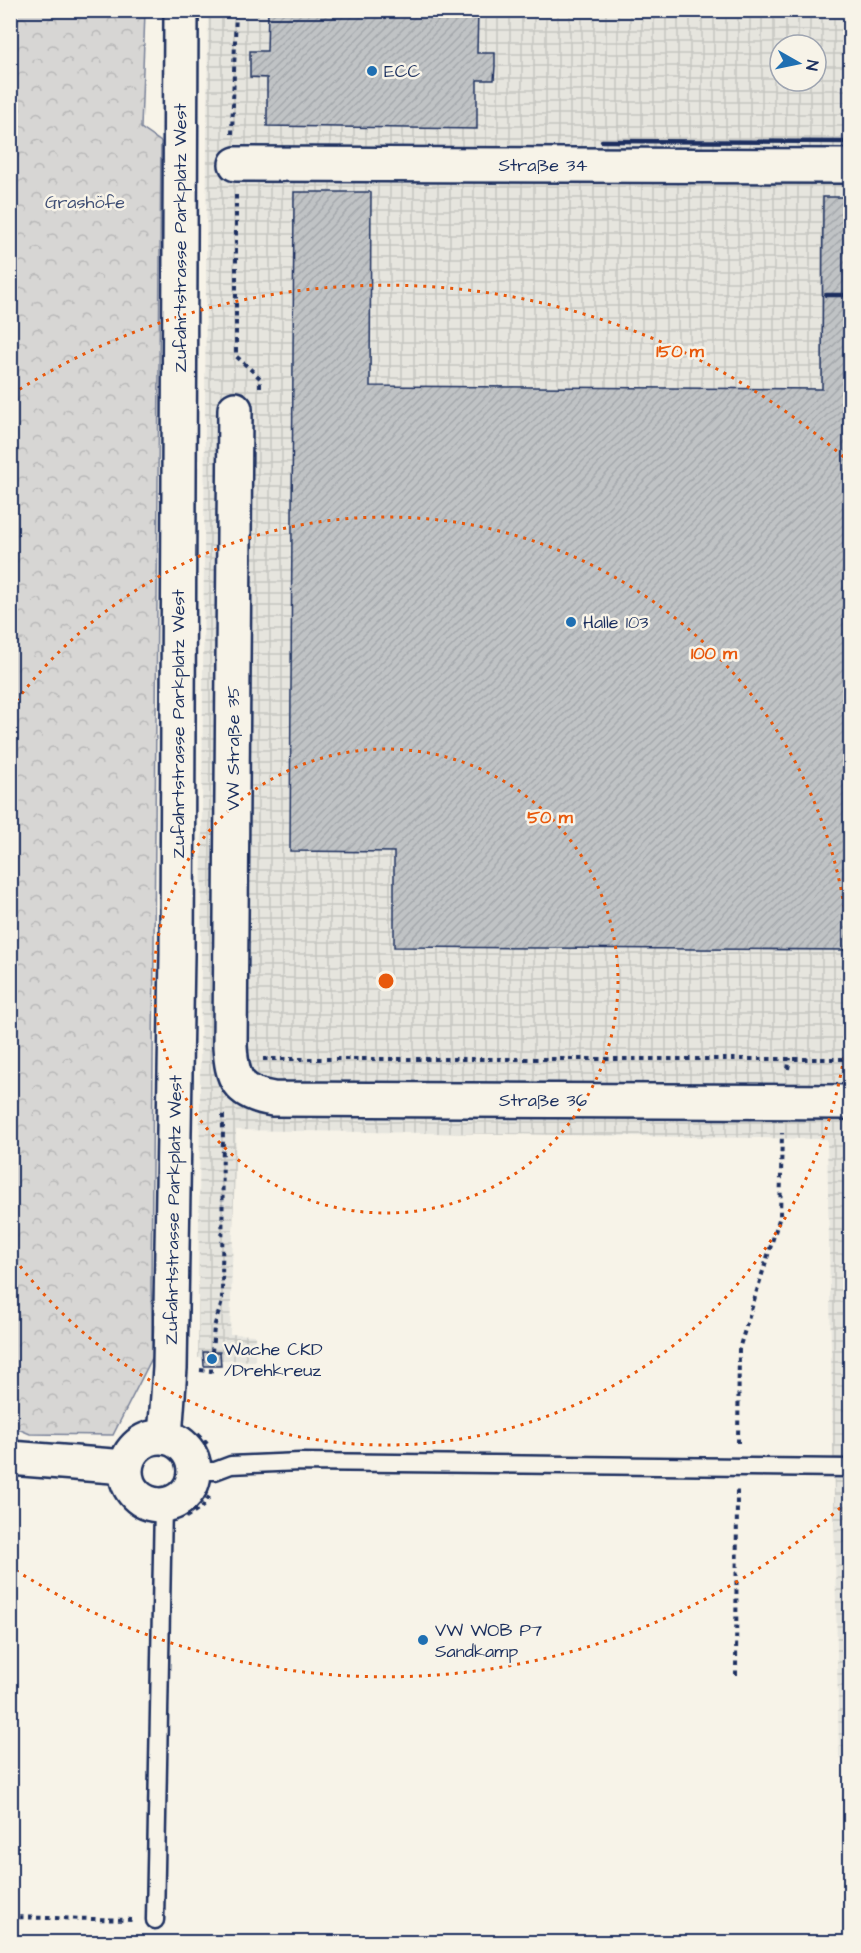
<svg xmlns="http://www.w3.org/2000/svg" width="861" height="1953" font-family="'Architects Daughter',sans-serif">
	<defs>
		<pattern id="industrial-grid" width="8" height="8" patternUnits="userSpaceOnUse" patternTransform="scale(1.5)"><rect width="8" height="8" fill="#e6e5de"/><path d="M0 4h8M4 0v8" fill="none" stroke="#c5c5c1"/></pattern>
		<pattern id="forest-crowns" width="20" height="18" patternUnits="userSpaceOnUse" patternTransform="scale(1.5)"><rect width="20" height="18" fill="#d7d6d4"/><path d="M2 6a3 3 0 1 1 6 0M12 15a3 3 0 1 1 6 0" fill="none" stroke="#b8b8b8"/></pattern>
		<pattern id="building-hatch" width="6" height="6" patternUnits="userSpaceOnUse" patternTransform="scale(1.5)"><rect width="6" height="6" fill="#c0c3c5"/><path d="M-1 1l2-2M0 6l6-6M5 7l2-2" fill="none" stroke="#a4a8ac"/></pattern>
	</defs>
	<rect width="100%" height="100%" fill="#f7f3e8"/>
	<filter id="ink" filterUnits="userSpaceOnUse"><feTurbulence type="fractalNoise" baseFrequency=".0167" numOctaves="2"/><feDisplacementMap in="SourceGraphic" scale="12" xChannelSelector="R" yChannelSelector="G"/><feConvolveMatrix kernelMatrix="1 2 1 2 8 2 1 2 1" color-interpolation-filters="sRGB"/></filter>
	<g filter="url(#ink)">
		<path fill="url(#industrial-grid)" fill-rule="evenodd" d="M208 11H850V1765L839 1756 827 1139 236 1130 230 1334 255 1335V1361L221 1360 220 1352H203V1357L198 1358ZM780 45H816V81H780Z"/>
		<path fill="url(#forest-crowns)" stroke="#798299" stroke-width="1.5" d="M10 11H145L141 128 161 142 151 1287 153 1356 113 1435 30 1434 11 1426 10 149 20 109 11 104Z"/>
		<g fill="url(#building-hatch)" stroke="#1b2f5e" stroke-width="1.5">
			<path d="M268 10H478L477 53H495V66L494 80H477V129L267 126V78L250 77V51H267Z"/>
			<path d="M294 192H371L370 386 822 389 823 197H850V950L394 947V852L290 851Z"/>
			<path d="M203 1352H220L221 1366H204Z"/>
		</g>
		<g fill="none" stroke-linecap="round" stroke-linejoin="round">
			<g stroke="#1b2f5e" stroke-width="21">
				<g id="lane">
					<path d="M194 1471H215L231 1465 300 1462 850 1468"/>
					<path d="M155 1920 163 1505"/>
				</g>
			</g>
			<g stroke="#1b2f5e" stroke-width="38">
				<g id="street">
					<path d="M236 164 850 166"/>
					<path d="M235 409 230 1046C232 1079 237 1093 273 1099L850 1102"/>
					<path d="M165 1437 170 1368 177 954 181 10"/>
					<circle cx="160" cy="1471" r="34"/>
					<path d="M10 1458 126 1467"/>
				</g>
			</g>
			<g stroke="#1b2f5e" stroke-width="4" stroke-dasharray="4.5 4.5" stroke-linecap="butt">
				<path d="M232 134 236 10"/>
				<path d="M236 195V356L260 378V390"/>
				<path d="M263 1059H850"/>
				<path d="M788 1069 790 1058"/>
				<path d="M212 1352 214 1327 222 1302 223 1114"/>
				<path d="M200 1370 211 1371V1366"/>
				<path d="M198 1434 209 1446"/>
				<path d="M738 1443 739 1349 780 1216 782 1133"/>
				<path d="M186 1517 203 1506 211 1494"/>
				<path d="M736 1675 737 1490"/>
				<path d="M10 1917 133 1920"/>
			</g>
			<use href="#lane" stroke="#f7f3e8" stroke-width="16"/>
			<use href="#street" stroke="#f7f3e8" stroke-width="33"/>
			<g stroke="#1b2f5e" stroke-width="4.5">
				<path d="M602 141 850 142"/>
				<path d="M826 295H850"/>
			</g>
		</g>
	</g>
	<g fill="none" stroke="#e8590c" stroke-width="3" stroke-dasharray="3 6">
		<circle cx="386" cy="981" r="232"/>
		<path d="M11 708A464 464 0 1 1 11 1254"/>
		<path d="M847 1502A696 696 0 0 1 12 1568M12 394A696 696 0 0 1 847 460"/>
	</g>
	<g fill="#1f6fb2" stroke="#f7f3e8" stroke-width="2">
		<circle cx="372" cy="71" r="6"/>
		<circle cx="571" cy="622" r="6"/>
		<circle cx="212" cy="1359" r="6"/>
		<circle cx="423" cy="1640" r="6"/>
	</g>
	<g text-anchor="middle" stroke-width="5" stroke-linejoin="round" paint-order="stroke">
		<g font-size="18" fill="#1b2f5e" stroke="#f7f3e8" text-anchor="start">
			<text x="384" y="77">ECC</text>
			<text x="583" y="628">Halle 103</text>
			<text x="224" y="1355">Wache CKD<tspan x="224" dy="21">/Drehkreuz</tspan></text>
			<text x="435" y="1636">VW WOB P7<tspan x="435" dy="21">Sandkamp</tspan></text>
		</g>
		<g font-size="18" fill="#1b2f5e" stroke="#f7f3e8">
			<text x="543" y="171">Straße 34</text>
			<text transform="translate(180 238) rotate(-90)" y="6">Zufahrtstrasse Parkplatz West</text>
			<text transform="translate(178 724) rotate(-90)" y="6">Zufahrtstrasse Parkplatz West</text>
			<text transform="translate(233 748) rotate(-90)" y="6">VW Straße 35</text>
			<text x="543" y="1106">Straße 36</text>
			<text transform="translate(173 1210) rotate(-89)" y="6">Zufahrtstrasse Parkplatz West</text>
		</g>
		<g font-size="18" fill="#415076" stroke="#f7f3e8">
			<text x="85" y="208">Grashöfe</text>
		</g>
	</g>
	<circle cx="386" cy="981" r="9" fill="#e8590c" stroke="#f7f3e8" stroke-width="3"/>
	<g font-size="18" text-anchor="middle" font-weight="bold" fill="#e8590c" stroke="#f7f3e8" stroke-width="5" stroke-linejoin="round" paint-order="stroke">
		<text x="680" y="357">150 m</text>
		<text x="714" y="659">100 m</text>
		<text x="550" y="823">50 m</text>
	</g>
	<rect width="861" height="1953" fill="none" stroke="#f7f3e8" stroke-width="36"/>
	<rect x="18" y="18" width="825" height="1917" fill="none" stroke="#1b2f5e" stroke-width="2" filter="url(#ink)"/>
	<g transform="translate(798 63) rotate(99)"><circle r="28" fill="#f7f3e8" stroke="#9fa5b1" stroke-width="1.5"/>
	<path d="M0-4.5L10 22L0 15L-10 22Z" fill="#1f6fb2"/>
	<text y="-9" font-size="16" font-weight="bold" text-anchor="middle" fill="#1b2f5e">N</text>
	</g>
</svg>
